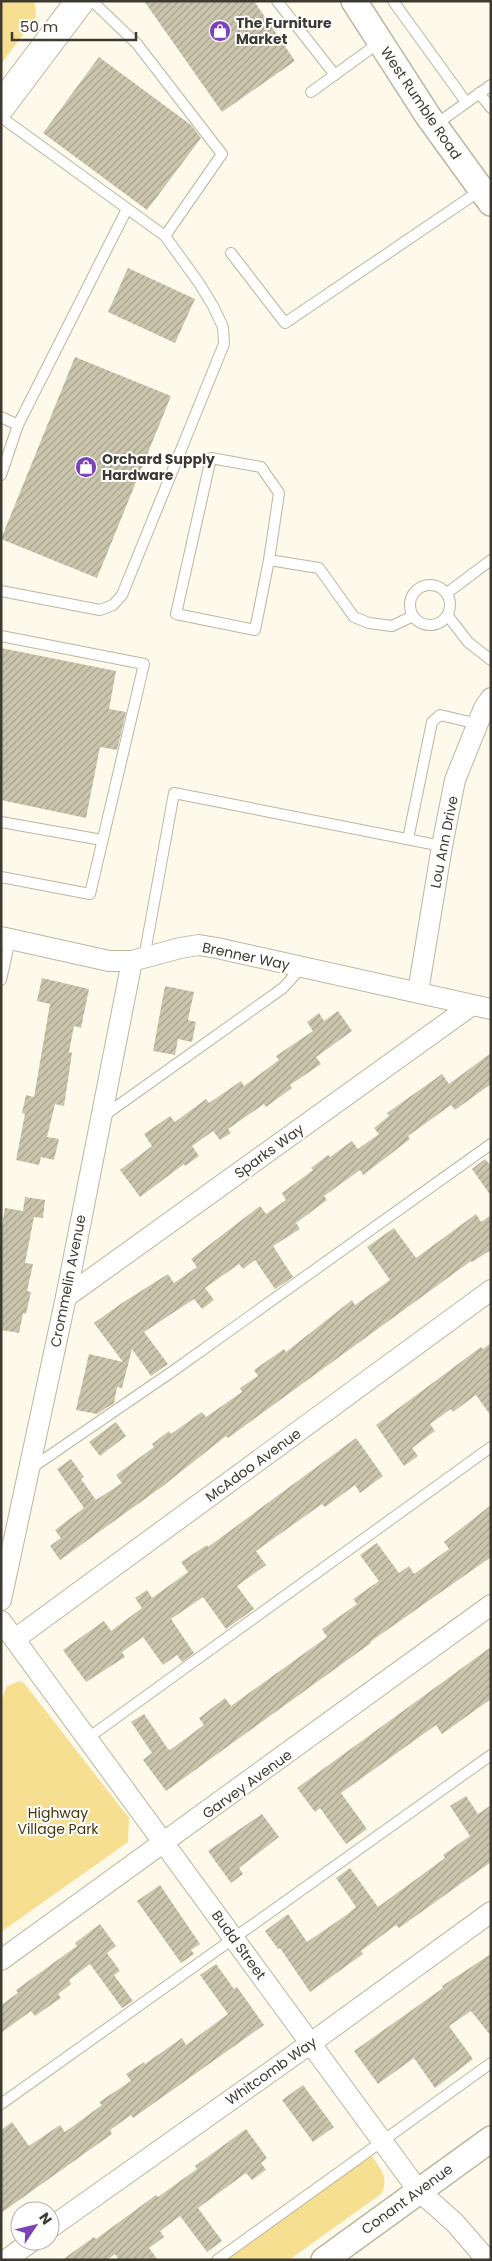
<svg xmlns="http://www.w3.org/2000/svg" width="492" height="2261" font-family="Poppins,sans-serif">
	<defs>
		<pattern id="building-hatch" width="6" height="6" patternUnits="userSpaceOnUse" patternTransform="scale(1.25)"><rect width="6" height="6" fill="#cbc5ad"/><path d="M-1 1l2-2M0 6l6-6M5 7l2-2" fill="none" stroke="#a6a18d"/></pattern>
	</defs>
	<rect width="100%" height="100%" fill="#fefaeb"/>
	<g fill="#f6df91">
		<path d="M1 1H32L35 3 36 17 1 64Z"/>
		<path d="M19 1681 24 1683 129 1818 128 1842 1 1932V1702L6 1687Z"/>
		<path d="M371 2155C380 2168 390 2178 381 2194L289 2260H225Z"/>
	</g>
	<g fill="url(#building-hatch)">
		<path d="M144 1H254L295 61 222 112Z"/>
		<path d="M99 57 191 125 201 138 147 210 43 133Z"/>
		<path d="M128 268 195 299 175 343 108 312Z"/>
		<path d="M75 357 171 396 97 578 1 539Z"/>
		<path d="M1 648 116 671 109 709 126 712 117 750 100 747 86 818 1 800Z"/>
		<path d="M42 978 89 989 81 1028 74 1026 69 1052 72 1053 64 1106 55 1104 47 1137 59 1139 54 1160 41 1157 39 1165 16 1160 25 1114 22 1113 26 1095 34 1097 50 1004 37 1001Z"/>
		<path d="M165 986 194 992 188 1020 196 1022 192 1042 178 1039 175 1055 153 1051Z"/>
		<path d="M338 1011 352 1031 316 1057 321 1064 290 1085 292 1088 266 1107 264 1104 228 1129 231 1133 220 1140 213 1131 192 1146 199 1156 185 1166 184 1164 140 1197 120 1170 152 1146 144 1134 170 1116 175 1122 206 1099 209 1103 241 1081 244 1086 279 1060 276 1056 313 1031 307 1022 319 1013 324 1021Z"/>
		<path d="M491 1053V1084L455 1110 451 1105 408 1136 410 1139 388 1156 363 1175 360 1170 324 1196 327 1200 296 1223 300 1229 273 1246 293 1277 275 1289 255 1260 243 1269 239 1264 205 1288 214 1300 202 1309 194 1299 144 1332 168 1364 151 1376 132 1349 122 1388 117 1387 114 1403 97 1414 76 1410 89 1354 123 1362 94 1323 122 1303 168 1274 174 1283 197 1267 191 1259 260 1206 266 1214 286 1200 282 1193 313 1170 311 1168 328 1155 330 1157 352 1141 358 1149 379 1134 374 1128 389 1116 387 1113 442 1074 449 1084Z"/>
		<path d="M485 1159 491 1166V1196L472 1169Z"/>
		<path d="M25 1197 45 1200 43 1218 34 1217 25 1263 33 1264 27 1291 31 1292 26 1314 23 1313 19 1333 1 1330V1231L5 1208 23 1211Z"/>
		<path d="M476 1214 481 1222 491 1215V1250L472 1262 471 1261 228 1438 226 1436 163 1486 60 1560 50 1546 61 1538 55 1530 84 1508 57 1469 71 1459 84 1477 81 1479 96 1500 122 1483 116 1475 154 1447 152 1444 169 1431 171 1434 202 1412 206 1417 242 1392 240 1388 258 1376 254 1370 284 1349 286 1352 352 1300 355 1305 390 1280 367 1247 394 1228 416 1258Z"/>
		<path d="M491 1343V1416L476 1395 453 1412 451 1409 430 1424 435 1431 412 1448 418 1456 404 1466 376 1425 481 1347 483 1349Z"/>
		<path d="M116 1422 126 1436 100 1456 89 1442Z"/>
		<path d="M356 1438 383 1476 360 1493 355 1485 325 1507 322 1504 256 1551 266 1565 237 1586 254 1609 226 1629 203 1597 171 1619 194 1653 182 1662 177 1655 163 1665 143 1637 122 1652 125 1657 86 1682 63 1650 104 1621 111 1631 142 1608 135 1598 147 1590 152 1598 188 1572 181 1562 207 1545 208 1547Z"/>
		<path d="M491 1505V1557L370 1642 371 1643 166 1791 143 1760 152 1753 131 1722 144 1714 168 1749 170 1750 204 1725 199 1718 225 1698 231 1706 327 1637 322 1629 357 1604 353 1599 379 1581 360 1555 377 1543 399 1573 409 1566 414 1574 449 1549 444 1542Z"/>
		<path d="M491 1647V1699L442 1734 436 1725 341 1793 367 1829 346 1844 320 1808 315 1812 297 1788Z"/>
		<path d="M466 1796 478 1814 491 1805V1862L399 1928 396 1925 361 1951 363 1954 310 1992 280 1948 278 1949 265 1931 288 1914 307 1942 345 1916 356 1907 336 1878 350 1868 378 1907 445 1858 443 1855 470 1836 450 1806Z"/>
		<path d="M262 1814 279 1837 239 1868 243 1874 231 1883 208 1851Z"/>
		<path d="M160 1885 200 1944 191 1950 194 1954 181 1963 137 1901Z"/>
		<path d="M100 1924 116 1946 107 1953 120 1971 114 1975 133 2001 122 2008 90 1964 69 1980 71 1984 58 1994 61 1998 35 2016 31 2011 1 2033V2005L18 1993 16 1990 77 1946 75 1943Z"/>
		<path d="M491 1954V2036L471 2011 449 2026 473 2059 435 2088 414 2058 378 2084 354 2051 443 1988 442 1986Z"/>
		<path d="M216 1964 234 1989 237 1987 264 2025 133 2118 131 2115 110 2130 112 2134 1 2213V2130L12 2122 29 2146 60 2125 65 2132 102 2105 99 2102 131 2081 126 2074 144 2062 145 2064 182 2038 186 2045 228 2014 200 1975Z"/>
		<path d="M303 2085 334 2127 313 2142 282 2100Z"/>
		<path d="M246 2129 267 2158 261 2163 266 2170 252 2180 246 2173 198 2208 222 2241 207 2252 180 2216 160 2231 164 2237 149 2248 158 2260H119L115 2254 107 2260H62L94 2237 96 2239 156 2195 158 2197 197 2169 195 2166Z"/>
	</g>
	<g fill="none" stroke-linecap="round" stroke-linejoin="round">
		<g stroke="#bcb69e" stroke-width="12">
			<g id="service">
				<path d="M92 1 137 44 222 154 165 236"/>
				<path d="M277 1 335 75"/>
				<path d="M393 1 466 102"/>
				<path d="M311 92 380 42"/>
				<path d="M479 93 491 108"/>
				<path d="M1 117 165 236 199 283 213 306 223 327 224 344 122 595 113 605 100 610 1 591"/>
				<path d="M435 125 491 85"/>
				<path d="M231 253 285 323 481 190"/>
				<path d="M1 417 18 425"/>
				<path d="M1 475 18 425 127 209"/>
				<path d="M269 560 279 493 261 467 211 458 176 614 255 630 269 560 319 568 354 617 369 623 392 626 413 616"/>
				<circle cx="430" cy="605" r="20"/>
				<path d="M447 593 491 560"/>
				<path d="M448 616 468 642 491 660"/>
				<path d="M1 636 144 664 90 894 1 877"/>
				<path d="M1 822 102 840"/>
				<path d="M408 839 432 722 440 715 478 724"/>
				<path d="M144 958 174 793 442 846"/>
				<path d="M1 980 10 939"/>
				<path d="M102 1117 283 988 301 968"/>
				<path d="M30 1469 173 1371 491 1144"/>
				<path d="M88 1738 491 1447"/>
				<path d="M1 2104 491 1755"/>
				<path d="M217 2260 491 2063"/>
			</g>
		</g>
		<g stroke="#bcb69e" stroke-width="22">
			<g id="minor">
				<path d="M1 937 109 961H132L180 948 199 945 217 948 491 1009"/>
				<path d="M418 992 442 846 455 780 484 708 491 698"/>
				<path d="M66 1297 472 1005"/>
				<path d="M1 1600 66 1297 132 961"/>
				<path d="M1 1621 418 2190 455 2223 487 2260"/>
				<path d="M15 1639 491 1290"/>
				<path d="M1 1960 491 1605"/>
				<path d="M50 2228 311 2043 491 1912"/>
				<path d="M6 2260 32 2241"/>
			</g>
		</g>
		<g stroke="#bcb69e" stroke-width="28">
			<g id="tertiary">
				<path d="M354 1 428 116 491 203"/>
				<path d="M324 2260 491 2139"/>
			</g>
		</g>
		<g stroke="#bcb69e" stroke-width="30">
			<path id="secondary" d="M1 106 80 1"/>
		</g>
		<use href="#service" stroke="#fff" stroke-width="10"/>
		<use href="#minor" stroke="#fff" stroke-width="20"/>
		<use href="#tertiary" stroke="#fff" stroke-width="25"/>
		<use href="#secondary" stroke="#fff" stroke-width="28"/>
	</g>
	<defs>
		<g id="shop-disc" transform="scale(1.125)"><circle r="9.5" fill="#7e42b8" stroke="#fff"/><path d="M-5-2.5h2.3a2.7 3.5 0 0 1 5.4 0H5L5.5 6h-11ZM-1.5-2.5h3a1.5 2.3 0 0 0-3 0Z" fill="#fff"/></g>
	</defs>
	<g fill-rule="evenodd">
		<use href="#shop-disc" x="220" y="31"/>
		<use href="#shop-disc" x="86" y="467"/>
	</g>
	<g text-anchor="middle" stroke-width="4" stroke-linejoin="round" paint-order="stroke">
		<g font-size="14" font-weight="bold" fill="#3d3a31" stroke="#fff" text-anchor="start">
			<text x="236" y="28">The Furniture<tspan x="236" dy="16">Market</tspan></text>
			<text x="102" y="464">Orchard Supply<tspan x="102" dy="16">Hardware</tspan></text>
		</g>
		<g font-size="14" fill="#3d3a31" stroke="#fff">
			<text transform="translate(421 103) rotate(56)" y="5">West Rumble Road</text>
			<text transform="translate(444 842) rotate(-79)" y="5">Lou Ann Drive</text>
			<text transform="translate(246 956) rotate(12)" y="5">Brenner Way</text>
			<text transform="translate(269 1151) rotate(-36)" y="5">Sparks Way</text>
			<text transform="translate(68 1281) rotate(-79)" y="5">Crommelin Avenue</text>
			<text transform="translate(253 1465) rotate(-36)" y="5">McAdoo Avenue</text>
			<text transform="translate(247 1784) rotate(-36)" y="5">Garvey Avenue</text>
			<text transform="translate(239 1945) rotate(54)" y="5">Budd Street</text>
			<text transform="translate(271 2071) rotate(-35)" y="5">Whitcomb Way</text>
			<text transform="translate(407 2199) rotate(-36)" y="5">Conant Avenue</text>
		</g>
		<g font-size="14" fill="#42370b" stroke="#fff">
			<text x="58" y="1818">Highway<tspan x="58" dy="16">Village Park</tspan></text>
		</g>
	</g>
	<rect width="492" height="2261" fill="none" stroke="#3d3a31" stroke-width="5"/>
	<g transform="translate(35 2226) rotate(55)"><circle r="24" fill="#ffffff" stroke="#b1b0ad"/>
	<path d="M0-4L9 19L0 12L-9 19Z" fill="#7e42b8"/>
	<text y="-8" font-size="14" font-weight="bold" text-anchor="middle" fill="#3d3a31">N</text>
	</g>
	<path d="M12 32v8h124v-8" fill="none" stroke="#3d3a31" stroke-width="2.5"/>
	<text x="20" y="32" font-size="15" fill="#3d3a31" stroke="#ffffff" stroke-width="4" paint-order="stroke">50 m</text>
</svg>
